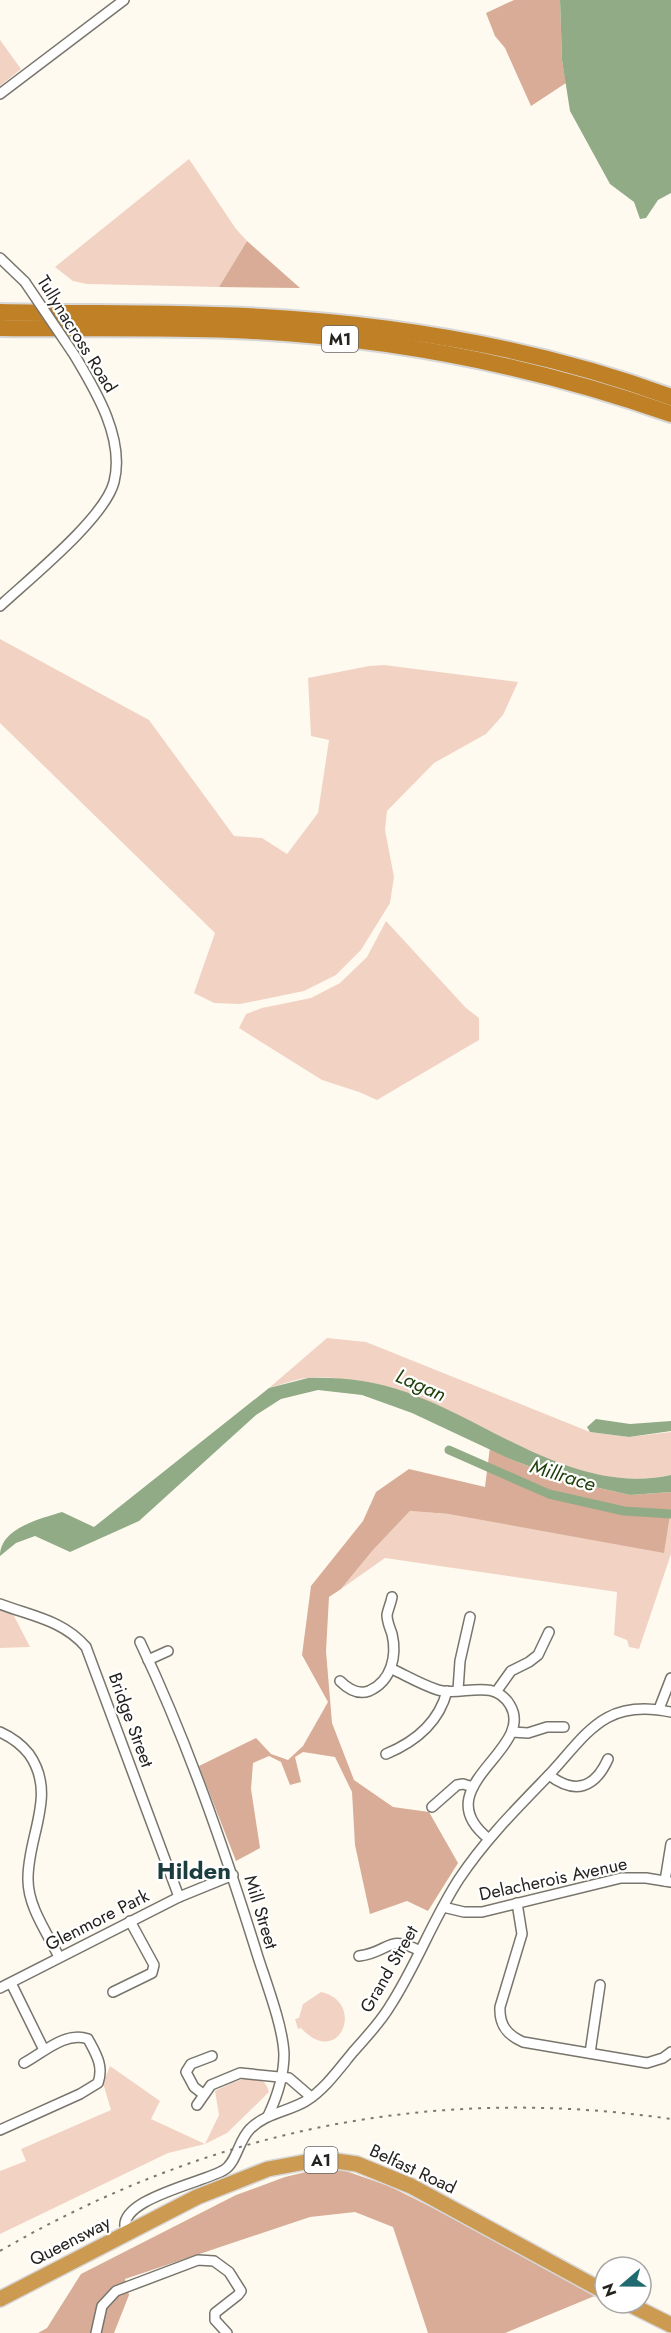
<svg xmlns="http://www.w3.org/2000/svg" width="671" height="2333" font-family="Jost,sans-serif">
	<rect width="100%" height="100%" fill="#fefaf0"/>
	<g fill="#f2d3c3">
		<path d="M0 40 21 69 0 86Z"/>
		<path d="M189 159 236 229 247 241 219 287 87 284 73 281 55 267Z"/>
		<path d="M0 639 149 720 234 836 262 838 287 854 318 813 329 740 311 736 308 678 369 666 384 665 518 682 503 715 486 734 434 763 387 811 385 830 394 877 390 903 361 950 336 975 304 991 240 1004 214 1003 194 993 215 933 0 723Z"/>
		<path d="M386 921 466 1008 479 1018V1040L377 1100 359 1092 322 1080 239 1028 246 1014 262 1008 311 998 340 983 367 957Z"/>
		<path d="M327 1338 366 1342 590 1432 629 1437 671 1432V1475C575 1496 492 1423 407 1393 389 1386 372 1383 353 1381 339 1379 323 1376 308 1378 295 1379 281 1385 269 1388Z"/>
		<path d="M671 1508V1554L639 1649 629 1647 627 1640 614 1635 617 1592 385 1558 341 1589 373 1550 410 1511 448 1514Z"/>
		<path d="M0 1609 13 1614 30 1647 0 1648Z"/>
		<path d="M321 1992C367 2002 339 2070 301 2028L298 2029 295 2019 299 2018 303 2004Z"/>
		<path d="M110 2066 160 2101 151 2119 205 2144 219 2115 215 2091C232 2083 262 2065 269 2092L227 2133 205 2144 168 2153 0 2234V2171L26 2161 21 2149 111 2110 103 2083Z"/>
	</g>
	<g fill="#d8ac96">
		<path d="M514 0H560L562 60 566 83 531 106 505 48 495 36 486 13Z"/>
		<path d="M247 241 300 288 219 287Z"/>
		<path d="M490 1447 512 1460 573 1482 630 1495 671 1492V1508L664 1553 449 1514 410 1511 373 1550 341 1589 329 1597 326 1651 332 1723 354 1780 393 1807 429 1812 458 1863 428 1911 407 1901 370 1914 355 1845 352 1792 335 1757 303 1752 295 1757 301 1782 290 1785 281 1762 269 1756 253 1763 251 1789 260 1848 236 1861 199 1766 256 1738 271 1754 288 1760 303 1746 328 1702 302 1655 311 1586 363 1521 376 1492 409 1469 485 1487Z"/>
		<path d="M337 2168 389 2186 495 2239 597 2295 505 2333H428L393 2227 355 2212 310 2217 125 2279 129 2295 114 2333H38L47 2328 81 2274 236 2195 285 2177 314 2170Z"/>
	</g>
	<g fill="#91ab86">
		<path d="M560 0H671V193L658 200 646 218 640 219 634 202 610 184 570 111 562 60Z"/>
		<path d="M308 1378C342 1377 374 1381 406 1392 491 1422 575 1496 671 1475V1492L630 1495 573 1482 512 1460 412 1413 362 1395 318 1390 281 1399 256 1415 139 1521 70 1552 35 1536 16 1543 0 1556C0 1528 40 1519 62 1512L94 1527 269 1388Z"/>
		<path d="M596 1419 630 1424 671 1421V1431L629 1437 590 1432 587 1427Z"/>
	</g>
	<g fill="none" stroke-linecap="round" stroke-linejoin="round">
		<path stroke="#91ab86" stroke-width="9" d="M449 1450 549 1494 624 1511 671 1514"/>
		<g stroke="#77756c" stroke-width="12">
			<g id="minor">
				<path d="M0 94 124 0"/>
				<path d="M0 258 25 282"/>
				<path d="M0 606C29 579 105 518 114 482 125 439 96 391 75 356"/>
				<path d="M0 1604C31 1616 63 1620 86 1647L179 1897"/>
				<path d="M140 1642C188 1743 225 1851 258 1957 267 1985 283 2027 284 2054 284 2075 277 2097 268 2116"/>
				<path d="M148 1660 168 1651"/>
				<path d="M392 1669C407 1676 422 1685 438 1690 462 1697 493 1677 510 1705 537 1750 423 1787 489 1839"/>
				<path d="M340 1681C348 1689 358 1695 369 1691 392 1681 397 1655 392 1634 390 1628 387 1622 387 1615 388 1609 391 1603 392 1597"/>
				<path d="M458 1690 460 1661 470 1617"/>
				<path d="M496 1692 511 1671 529 1662 538 1655 549 1632"/>
				<path d="M659 1709 671 1678"/>
				<path d="M0 1732C11 1737 22 1745 29 1754 58 1795 27 1836 28 1880 28 1907 48 1934 59 1957"/>
				<path d="M512 1732 528 1733 547 1727H564"/>
				<path d="M386 1754C415 1742 439 1722 447 1691"/>
				<path d="M549 1775C575 1795 595 1788 608 1759"/>
				<path d="M432 1807 457 1785 463 1784 473 1787"/>
				<path d="M665 1881 671 1844"/>
				<path d="M517 1903 522 1934 500 2007C499 2025 507 2035 523 2042L647 2063 663 2058 671 2052"/>
				<path d="M443 1907 464 1912H482L621 1878H646L671 1882"/>
				<path d="M359 1956C391 1952 387 1933 420 1951"/>
				<path d="M11 1983 44 2050"/>
				<path d="M0 1988 179 1897 233 1875"/>
				<path d="M113 1992 152 1973 154 1965 130 1921"/>
				<path d="M590 2053 600 1985"/>
				<path d="M203 2094 194 2087 186 2072 191 2064 212 2056"/>
				<path d="M197 2105 211 2085 240 2073 289 2078 311 2097"/>
				<path d="M0 2130 80 2094 98 2083C104 2066 96 2054 88 2039 65 2031 43 2053 24 2063"/>
				<path d="M127 2233C110 2200 206 2182 224 2170 237 2162 238 2141 250 2129 266 2113 287 2112 306 2101 325 2089 339 2069 353 2052 366 2037 380 2023 390 2006 416 1966 433 1919 459 1879 485 1840 516 1809 548 1776 588 1733 604 1698 671 1712"/>
				<path d="M96 2333 102 2306 116 2291 198 2260 214 2261 229 2272 241 2291 238 2295 215 2313V2320L227 2333"/>
			</g>
		</g>
		<g stroke="#d8d7d7" stroke-width="18">
			<g id="trunk">
				<path d="M0 2299 197 2197 268 2169 322 2159 357 2164 411 2186 605 2292"/>
				<path d="M627 2303 671 2325"/>
			</g>
		</g>
		<g stroke="#d8d7d7" stroke-width="20">
			<g id="motorway">
				<path d="M0 312C88 314 176 312 263 317 401 325 541 349 671 397"/>
				<path d="M0 328C77 329 154 327 231 330 381 336 529 364 671 414"/>
			</g>
		</g>
		<use href="#minor" stroke="#fff" stroke-width="9"/>
		<use href="#trunk" stroke="#cc9a50" stroke-width="15"/>
		<use href="#motorway" stroke="#c08025" stroke-width="16"/>
		<path stroke="#7a7872" stroke-width="2" stroke-dasharray="3 6" stroke-linecap="butt" d="M0 2251C209 2130 431 2084 671 2119"/>
		<g stroke="#77756c" stroke-width="12" stroke-linecap="butt">
			<path id="minor-bridge" d="M25 282 75 356"/>
		</g>
		<use href="#minor-bridge" stroke="#fff" stroke-width="9"/>
	</g>
	<g text-anchor="middle" stroke-width="4.5" stroke-linejoin="round" paint-order="stroke">
		<g fill="#fff" stroke="#666563" stroke-width="1.5">
			<rect x="322" y="326" width="36" height="26" rx="4.5"/>
			<rect x="304.5" y="2147" width="33" height="26" rx="4.5"/>
		</g>
		<g font-size="16" font-weight="bold" fill="#252320">
			<text x="340" y="345">M1</text>
			<text x="321" y="2166">A1</text>
		</g>
		<g font-size="18" fill="#252320" stroke="#fff">
			<text transform="translate(77 334) rotate(58)" y="6">Tullynacross Road</text>
			<text transform="translate(131 1720) rotate(70)" y="6">Bridge Street</text>
			<text transform="translate(553 1879) rotate(-12)" y="6">Delacherois Avenue</text>
			<text transform="translate(261 1912) rotate(73)" y="6">Mill Street</text>
			<text transform="translate(97 1920) rotate(-27)" y="6">Glenmore Park</text>
			<text transform="translate(389 1969) rotate(-60)" y="6">Grand Street</text>
			<text transform="translate(413 2169) rotate(25)" y="6">Belfast Road</text>
			<text transform="translate(70 2241) rotate(-27)" y="6">Queensway</text>
		</g>
		<g font-size="20" font-style="italic" fill="#1f4009" stroke="#fff">
			<text transform="translate(421 1385) rotate(24)" y="7">Lagan</text>
			<text transform="translate(563 1475) rotate(17)" y="7">Millrace</text>
		</g>
		<g font-size="24" font-weight="bold" fill="#1b3d3f" stroke="#fff">
			<text x="194" y="1879">Hilden</text>
		</g>
	</g>
	<g transform="translate(623 2285) rotate(250)"><circle r="28" fill="#ffffff" stroke="#a8a7a6" stroke-width="1.5"/>
	<path d="M0-4.5L10 22L0 15L-10 22Z" fill="#1f6b70"/>
	<text y="-9" font-size="16" font-weight="bold" text-anchor="middle" fill="#252320">N</text>
	</g>
</svg>
